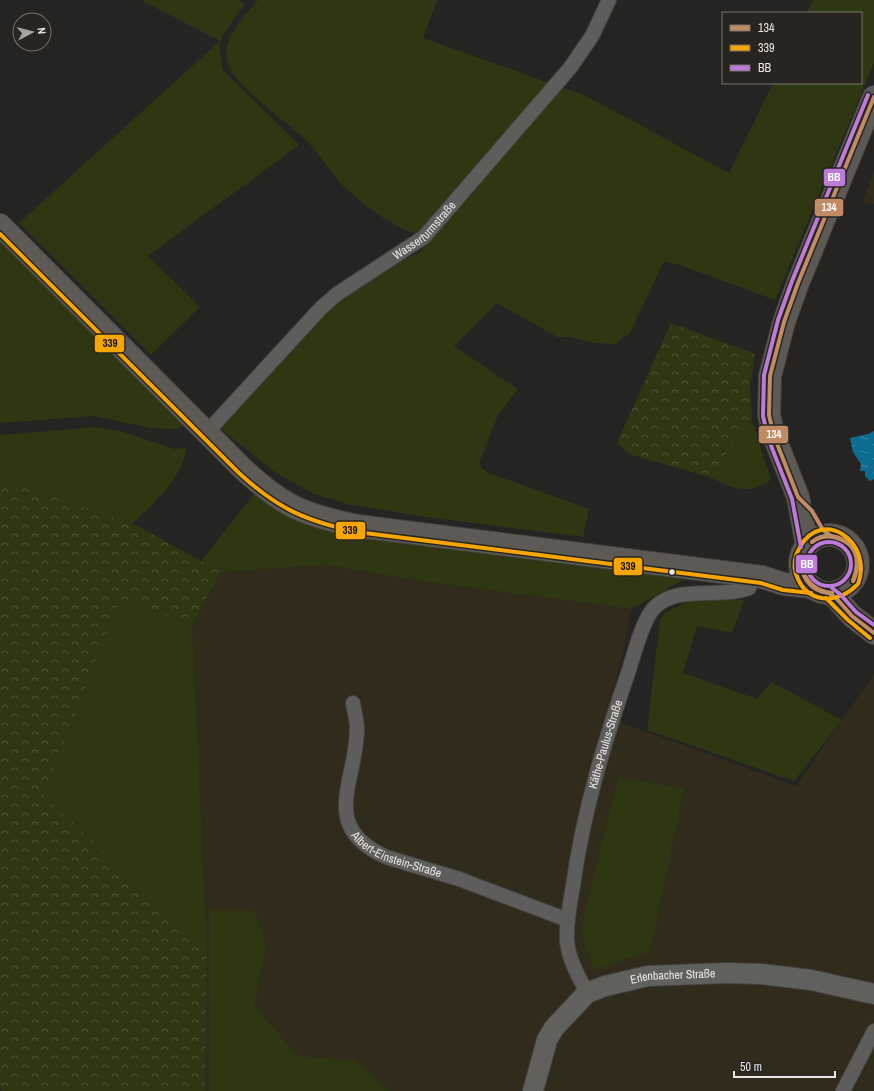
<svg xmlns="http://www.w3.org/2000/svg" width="874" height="1091" font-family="'Archivo Narrow',sans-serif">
	<defs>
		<pattern id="forest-crowns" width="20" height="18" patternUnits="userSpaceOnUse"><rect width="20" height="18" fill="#2f3712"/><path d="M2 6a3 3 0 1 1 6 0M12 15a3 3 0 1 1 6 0" fill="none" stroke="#4d5434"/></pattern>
		<pattern id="water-ripples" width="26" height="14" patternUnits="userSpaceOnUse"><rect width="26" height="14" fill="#0c6d91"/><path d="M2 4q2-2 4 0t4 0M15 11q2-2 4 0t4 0" fill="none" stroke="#3b89a5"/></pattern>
	</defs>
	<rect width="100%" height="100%" fill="#262422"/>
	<g fill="#312b1c">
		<path d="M874 171V204L862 203Z"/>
		<path d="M327 565 428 582 632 609 614 694 622 723 796 786 874 674V1091H205L207 948 192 625 221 572Z"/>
	</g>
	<g fill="#2f3712">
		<path d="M141 0H240L244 5 222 36C218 47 221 59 223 70L299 145 148 256 200 307 151 355 19 223 220 41Z"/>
		<path d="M258 0H437L423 38 549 83 421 233C403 236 358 200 344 187 331 173 321 156 308 142 288 121 233 88 227 60 222 37 245 16 258 0Z"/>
		<path d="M813 0H874V63L775 300 680 265 664 261 630 333 615 344 594 343 570 337H557L497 303 454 346 518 389 498 415 480 461 481 468 489 473 589 509 583 537 419 516 347 504 309 492 275 472 222 430 223 424C275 367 324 300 393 263 401 259 411 257 419 253L560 87 584 95 729 173 773 83H861V13H807Z"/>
		<path d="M0 239 184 425 176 429 150 428 94 416 0 423Z"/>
		<path d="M752 420 771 480C744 497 735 488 709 477Z"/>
		<path d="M96 427 120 431 174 449 186 448C181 481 154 503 131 525L0 478V435Z"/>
		<path d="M254 494 283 514 327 531 424 546 686 578 632 609 428 582 327 565 221 572 201 561Z"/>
		<path d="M121 598 192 625 207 948 42 795Z"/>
		<path d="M696 598 744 600 732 633 697 626 683 673 757 699 771 682 842 720 794 781 647 730 660 620 666 612Z"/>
		<path d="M618 777 684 789 650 951 594 970 581 931Z"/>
		<path d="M209 911H254L266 944 254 1005 297 1056 356 1061 388 1091H210Z"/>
	</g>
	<g fill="url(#forest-crowns)">
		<path d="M671 323 755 354 750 387 752 420 709 477 629 454 617 443Z"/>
		<path d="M0 478 136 525 221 572 192 625 121 599 43 795 207 948 205 1091H1L0 1086Z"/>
	</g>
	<path fill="url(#water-ripples)" d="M874 431V479L870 481 865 476V471H860L861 464 853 452 850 438 868 434Z"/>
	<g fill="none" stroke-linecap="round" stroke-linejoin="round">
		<g stroke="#43413f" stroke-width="16">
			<g id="street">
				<path id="s1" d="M208 431 321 308 337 294 424 237 570 68 592 36 609 0"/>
				<path id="s2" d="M353 703C354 711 357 720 357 728 357 782 318 826 386 857L459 879 568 920"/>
				<path id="s3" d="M587 993C579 977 568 959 567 940 566 922 570 903 573 886 583 812 605 740 629 670 634 654 643 619 654 608 677 584 720 599 749 588L753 576"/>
				<path d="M843 1091 874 1031"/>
			</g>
		</g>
		<g stroke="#43413f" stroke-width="22">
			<g id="secondary">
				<path id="s4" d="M533 1091 547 1040 554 1028 587 993 605 986 648 976 726 973 761 974 811 980 874 994"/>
			</g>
		</g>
		<g stroke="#43413f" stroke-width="24">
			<g id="primary">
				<path d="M0 225 243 469C284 507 304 515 358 526L762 577 784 584 812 587"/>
				<circle cx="829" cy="564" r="29"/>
				<path d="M807 546 798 497 774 436 769 415 770 376 784 322 798 283 874 97"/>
				<path d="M829 593 836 598 852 616 874 633"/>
			</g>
		</g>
		<use href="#street" stroke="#5e5d5b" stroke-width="14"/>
		<use href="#secondary" stroke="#62605c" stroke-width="20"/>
		<use href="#primary" stroke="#5d5a55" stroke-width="22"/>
		<g stroke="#282520" stroke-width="7">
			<g id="bus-1">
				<path d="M831 536 823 530 812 511 798 497 774 436 769 415 770 376 784 322 798 283 874 97"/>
				<path d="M812 542C824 532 839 535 850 545"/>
				<path d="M812 542C824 533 839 536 850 545"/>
				<path d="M850 545C860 555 859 569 853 581"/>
				<path d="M850 545C860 556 857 569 853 581"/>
				<path d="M802 570C808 584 817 591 832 593"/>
				<path d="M802 570C806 585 817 593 832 593"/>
				<path d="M829 593 836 598 852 616 874 633"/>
			</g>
		</g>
		<g stroke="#282520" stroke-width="7">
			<g id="bus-2">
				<path d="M0 234 239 473C278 509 306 521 357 532L761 583 783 590 811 593"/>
				<path d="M857 585C837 605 806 604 796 574 793 565 795 555 800 547 822 507 874 542 858 584"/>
				<path d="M826 598 848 620 870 638"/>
			</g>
		</g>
		<g stroke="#282520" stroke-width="7">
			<g id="bus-3">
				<circle cx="829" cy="564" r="22"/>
				<path d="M801 547 792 499 768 438 763 416 764 375 778 320 792 281 868 95"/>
				<path d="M832 588 840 594 856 612 874 625"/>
			</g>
		</g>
		<use href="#bus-1" stroke="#c18c65" stroke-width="4"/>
		<use href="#bus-2" stroke="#f7a600" stroke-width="4"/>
		<use href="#bus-3" stroke="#bd7bd9" stroke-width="4"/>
	</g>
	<circle fill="#eae8e5" stroke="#282520" stroke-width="1.5" cx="672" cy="572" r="3.5"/>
	<g text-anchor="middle" stroke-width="4" stroke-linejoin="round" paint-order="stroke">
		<g font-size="12" fill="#eae8e5" stroke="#282520">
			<text dy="4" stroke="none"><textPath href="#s1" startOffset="297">Wasserturmstraße</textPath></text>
			<text dy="4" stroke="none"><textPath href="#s3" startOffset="257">Käthe-Paulus-Straße</textPath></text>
			<text dy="4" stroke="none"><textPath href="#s2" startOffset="182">Albert-Einstein-Straße</textPath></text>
			<text dy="4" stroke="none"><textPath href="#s4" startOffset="203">Erlenbacher Straße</textPath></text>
		</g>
	</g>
	<g stroke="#282520" stroke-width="1.5">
		<rect x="823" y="168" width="23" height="19" rx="4" fill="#bd7bd9"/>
		<rect x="814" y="198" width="30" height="19" rx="4" fill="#c18c65"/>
		<rect x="94" y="334" width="31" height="19" rx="4" fill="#f7a600"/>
		<rect x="758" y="425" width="31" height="19" rx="4" fill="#c18c65"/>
		<rect x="335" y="521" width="31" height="19" rx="4" fill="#f7a600"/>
		<rect x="795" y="554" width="23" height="20" rx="4" fill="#bd7bd9"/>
		<rect x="613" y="557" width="30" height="19" rx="4" fill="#f7a600"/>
	</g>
	<g font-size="11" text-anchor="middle" font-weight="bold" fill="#fff">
		<text x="834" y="181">BB</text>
		<text x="829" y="211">134</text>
		<text x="774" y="438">134</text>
		<text x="807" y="568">BB</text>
	</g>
	<g font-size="11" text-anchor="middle" font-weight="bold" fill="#111">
		<text x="110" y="347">339</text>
		<text x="350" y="534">339</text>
		<text x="628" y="570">339</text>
	</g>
	<rect x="722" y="12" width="140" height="72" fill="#282520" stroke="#76736f"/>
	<rect x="730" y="25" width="20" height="6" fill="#c18c65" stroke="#76736f"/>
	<text x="758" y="32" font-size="12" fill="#eae8e5">134</text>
	<rect x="730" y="45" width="20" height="6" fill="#f7a600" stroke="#76736f"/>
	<text x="758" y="52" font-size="12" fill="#eae8e5">339</text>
	<rect x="730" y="65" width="20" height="6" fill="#bd7bd9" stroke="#76736f"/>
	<text x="758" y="72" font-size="12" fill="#eae8e5">BB</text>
	<g transform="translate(32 32) rotate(83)"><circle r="19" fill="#282520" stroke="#76736f"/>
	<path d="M0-3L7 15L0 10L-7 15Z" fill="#a5a3a1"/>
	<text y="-6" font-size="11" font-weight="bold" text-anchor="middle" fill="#eae8e5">N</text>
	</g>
	<path d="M734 1071v6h101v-6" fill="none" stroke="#eae8e5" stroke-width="2"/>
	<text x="740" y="1071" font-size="12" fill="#eae8e5" stroke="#282520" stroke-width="3" paint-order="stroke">50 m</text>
</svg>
